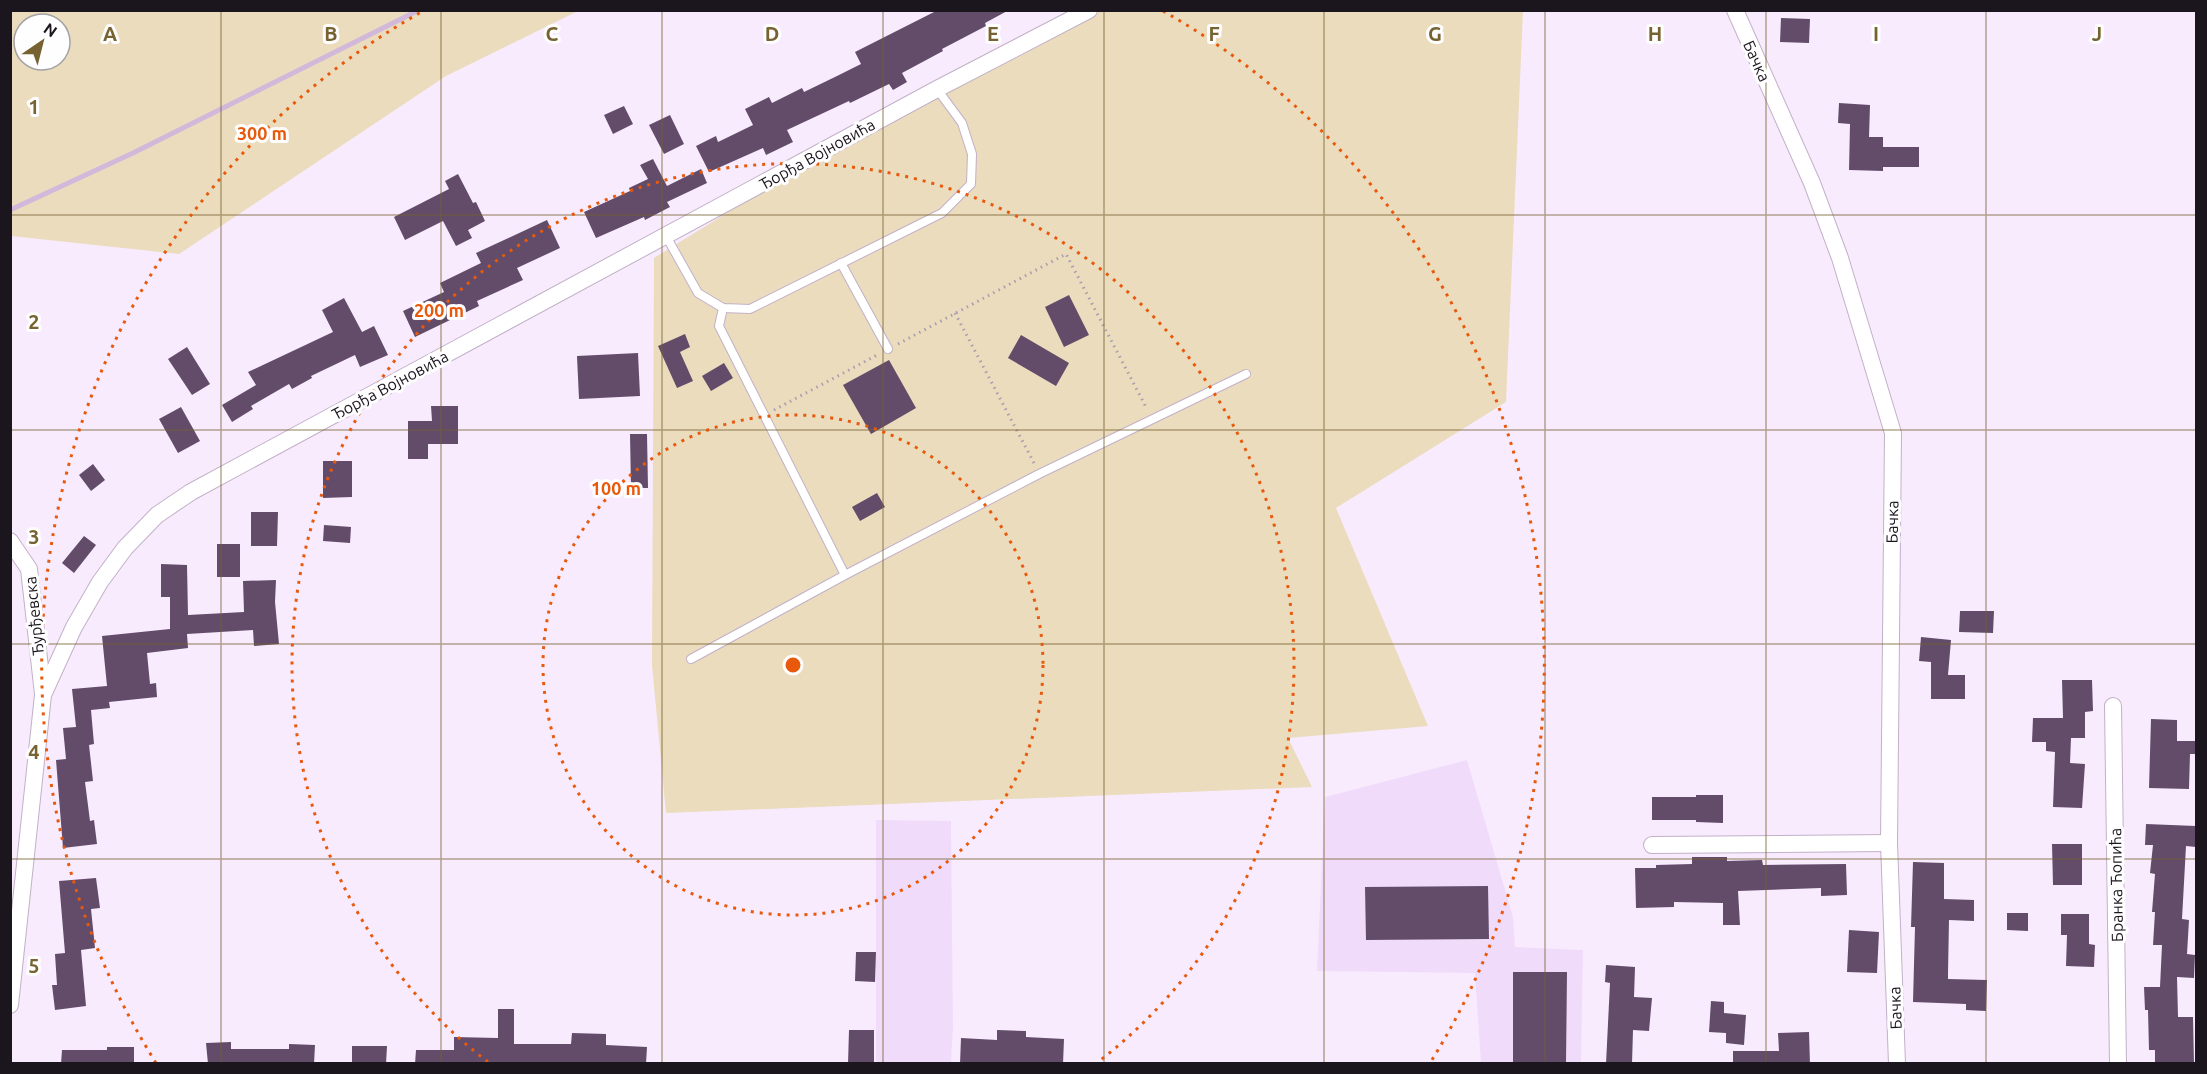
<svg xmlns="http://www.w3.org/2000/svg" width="2207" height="1074" font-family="Ubuntu,sans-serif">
	<rect width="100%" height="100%" fill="#f9ebfe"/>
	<g fill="#f1dbfa">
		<path d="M1467 760 1513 917 1515 947 1583 950 1581 1063H1481L1475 973 1317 971 1325 797Z"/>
		<path d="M876 820 951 821 953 1028 951 1063H876Z"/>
	</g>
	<g fill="#eadcbd" fill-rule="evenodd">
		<path d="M11 10H578V11L446 76 179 254 11 236ZM24 24H60V60H24Z"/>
		<path d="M1100 11H1523L1506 402 1336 508 1428 726 1288 738 1312 787 666 813 652 665 654 258 900 106Z"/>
	</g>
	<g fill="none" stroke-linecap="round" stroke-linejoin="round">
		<path stroke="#d2b9db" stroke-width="5" d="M10 210 133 153 419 10"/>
	</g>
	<g fill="#624c6a">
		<path d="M938 10H1009L985 23 986 26 942 49 943 51 902 73 907 82 893 90 889 84 850 103 849 101 787 130 793 142 766 155 763 148 709 172 696 146 716 136 718 142 753 125 745 109 769 97 772 103 802 88 804 92 837 76 861 64 855 52Z"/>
		<path d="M1781 18 1810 19 1809 43 1780 42Z"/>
		<path d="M1839 103 1870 105 1869 137H1883V147H1919V167H1883V171L1849 170 1850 124 1838 123Z"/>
		<path d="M624 106 633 124 613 134 604 115Z"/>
		<path d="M670 115 684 144 664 154 649 125Z"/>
		<path d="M653 159 667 186 701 169 707 183 667 202 670 207 645 220 644 217 596 238 584 212 630 191 629 188 648 179 640 165Z"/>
		<path d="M458 174 473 203 476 202 485 221 468 230 472 238 456 246 443 221 405 240 394 217 449 189 445 181Z"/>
		<path d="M547 220 560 248 517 268 523 280 477 301 479 306 415 337 403 311 444 292 440 283 481 263 476 253Z"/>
		<path d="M1069 295 1089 335 1064 347 1045 307Z"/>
		<path d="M344 298 362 332 374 326 388 355 360 367 355 355 311 376 312 378 292 389 289 384 251 406 253 409 232 422 222 405 256 385 248 372 333 332 322 310Z"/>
		<path d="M685 334 690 347 680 352 693 381 677 388 658 346Z"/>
		<path d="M1021 335 1069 363 1056 386 1008 358Z"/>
		<path d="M187 347 210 384 192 395 168 359Z"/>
		<path d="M638 353 640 396 579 399 577 356Z"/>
		<path d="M889 360 916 408 871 434 843 385Z"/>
		<path d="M724 363 733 378 711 391 702 376Z"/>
		<path d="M431 406H458V444H428V459H408V421H432Z"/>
		<path d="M181 407 200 441 178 453 159 419Z"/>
		<path d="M630 434H647L648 488H631Z"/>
		<path d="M323 461H352V497L323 498Z"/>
		<path d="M93 464 105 480 91 491 79 475Z"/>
		<path d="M877 493 885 507 860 521 852 507Z"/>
		<path d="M251 512H278L277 546H251Z"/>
		<path d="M324 525 351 527 350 543 323 541Z"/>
		<path d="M84 536 96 545 74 573 62 563Z"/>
		<rect x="217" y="544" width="23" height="33"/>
		<path d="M161 564 187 565 188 615 244 612 243 581 276 580 275 602 279 644 254 646 253 630 187 634 188 648 147 653 150 684 156 683 157 697 109 702 110 708 91 710 94 744 89 745 93 781 85 782 90 821 94 820 97 844 63 848 56 760 66 759 63 728 76 727 72 689 107 686 102 636 170 629V597H161Z"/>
		<path d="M1960 611H1994L1993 633 1959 632Z"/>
		<path d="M1921 637 1951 640 1948 675H1965V699H1931V662L1919 661Z"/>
		<path d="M2062 680H2092L2093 711 2085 712V738H2071L2070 763 2085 764 2082 808 2053 807 2055 752 2046 751V742H2032L2033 718H2063Z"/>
		<path d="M2151 719 2177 720V741H2196V754H2190L2189 789 2149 788Z"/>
		<path d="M1696 795H1723V823L1696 822V820H1652V797H1696Z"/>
		<path d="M2146 824 2196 826V847L2186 846 2182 919 2189 920 2187 954 2195 955 2194 978 2177 977 2178 1017H2193L2194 1064H2155V1050H2149L2148 1010H2145L2144 987H2160L2162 945H2153L2155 912H2152L2155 874 2150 873 2153 845H2145Z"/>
		<path d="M2052 844H2082V885H2053Z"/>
		<path d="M1692 857H1727V861L1762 860 1763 865 1846 864 1847 895 1821 896V888L1738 891 1740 925H1723V903L1674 902V907L1636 908 1635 868H1656V865L1692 864Z"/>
		<path d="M1913 862 1944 863V899L1974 900V921L1949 920 1948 973V979L1987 980 1986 1011 1966 1010V1004L1913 1002 1915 927H1911Z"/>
		<path d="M96 878 100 908 91 909 95 948 81 950 86 1006 55 1010 52 985H57L55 954 65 953 59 881Z"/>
		<path d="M1488 886 1489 939 1366 940 1365 887Z"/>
		<path d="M2007 913H2028V931L2007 930Z"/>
		<path d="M2061 914H2089V944L2095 945 2094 967 2066 966 2067 935H2061Z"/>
		<path d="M1849 930 1879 932 1877 973 1847 972Z"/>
		<path d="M856 952H876L875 982 855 981Z"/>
		<path d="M1606 965 1635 967 1634 997 1652 998 1649 1031 1633 1030 1632 1064H1606L1610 983 1605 982Z"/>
		<path d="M1513 972H1567L1566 1064H1513Z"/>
		<path d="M1711 1001 1724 1002V1013L1746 1015 1744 1045 1726 1043V1033L1709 1032Z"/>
		<path d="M498 1009H514V1044H571L572 1033 606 1034V1045L647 1047 646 1064H415L416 1050H454V1037L498 1038Z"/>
		<path d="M849 1030H874V1064H848Z"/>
		<path d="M997 1030 1026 1031V1037L1064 1039 1063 1064H960L961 1038 997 1040Z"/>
		<path d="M1809 1032 1810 1064H1733V1051H1779L1778 1033Z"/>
		<path d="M231 1042V1049H289V1044L315 1045 314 1064H208L206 1043Z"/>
		<path d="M352 1046H387L386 1064H352Z"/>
		<path d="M107 1047H134V1064H61L62 1050H107Z"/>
	</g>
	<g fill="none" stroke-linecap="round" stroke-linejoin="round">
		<g stroke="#c2b1c8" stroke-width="10">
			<g id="service">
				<path d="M666 236 698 293 723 308 750 309 942 213 971 184 972 154 962 123 937 89"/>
				<path d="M841 263 888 349"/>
				<path d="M723 308 719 326 845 575 1039 474 1246 374"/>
				<path d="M691 659 845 575"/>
			</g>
		</g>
		<g stroke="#c2b1c8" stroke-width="18">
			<g id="minor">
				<path d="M1735 10 1812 183 1840 258 1893 433 1889 843 1897 1064"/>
				<path d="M10 541 29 569 43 694"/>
				<path d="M2113 706 2118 1064"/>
				<path d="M1652 845 1889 843"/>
				<path d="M10 1005 43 695 74 627 100 582 125 548 157 515 191 492 937 89 1089 10"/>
			</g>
		</g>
		<g stroke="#a99ead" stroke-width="3" stroke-dasharray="1.5 4.5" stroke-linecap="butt">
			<path d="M955 313 1034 463"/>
			<path d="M898 344 1066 254 1147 409"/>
			<path d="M774 410 879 354"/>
		</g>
		<use href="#service" stroke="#fff" stroke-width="8"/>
		<use href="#minor" stroke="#fff" stroke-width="16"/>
	</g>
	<path fill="none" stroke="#776232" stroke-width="1.5" stroke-opacity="0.55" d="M221 10V1064M441 10V1064M662 10V1064M883 10V1064M1104 10V1064M1324 10V1064M1545 10V1064M1766 10V1064M1986 10V1064M10 215H2196M10 430H2196M10 644H2196M10 859H2196"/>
	<g fill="none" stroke="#e8590c" stroke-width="3" stroke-dasharray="3 6">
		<circle cx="793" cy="665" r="250"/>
		<path d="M488 1062A501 501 0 1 1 1098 1062"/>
		<path d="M156 1063A751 751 0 0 1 423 11M1163 11A751 751 0 0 1 1430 1063"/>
	</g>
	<g text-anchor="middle" stroke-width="6" stroke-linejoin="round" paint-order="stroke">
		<g font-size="16" fill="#1b151d" stroke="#fefefe">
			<text transform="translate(1757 61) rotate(66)" y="6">Бачка</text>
			<text transform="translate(817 154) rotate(-29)" y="6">Ђорђа Војновића</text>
			<text transform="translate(390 385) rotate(-28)" y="6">Ђорђа Војновића</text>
			<text transform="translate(1892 522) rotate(-89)" y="6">Бачка</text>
			<text transform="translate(34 616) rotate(-96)" y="6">Ђурђевска</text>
			<text transform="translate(2116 885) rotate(-91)" y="6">Бранка Ћопића</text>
			<text transform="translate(1895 1008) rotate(-92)" y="6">Бачка</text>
		</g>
	</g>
	<g font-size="20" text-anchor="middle" font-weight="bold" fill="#776232" stroke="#fefefe" stroke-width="6" stroke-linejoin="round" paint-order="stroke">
		<text x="110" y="41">A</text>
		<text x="331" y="41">B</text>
		<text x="552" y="41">C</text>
		<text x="772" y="41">D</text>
		<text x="993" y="41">E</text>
		<text x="1214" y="41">F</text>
		<text x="1435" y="41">G</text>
		<text x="1655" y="41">H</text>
		<text x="1876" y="41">I</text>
		<text x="2097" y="41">J</text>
		<text x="34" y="114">1</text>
		<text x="34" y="329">2</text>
		<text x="34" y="544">3</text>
		<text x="34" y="759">4</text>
		<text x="34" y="973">5</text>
	</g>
	<circle cx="793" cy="665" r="9" fill="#e8590c" stroke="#fefefe" stroke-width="3"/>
	<g font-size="18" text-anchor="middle" font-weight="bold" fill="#e8590c" stroke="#fefefe" stroke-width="6" stroke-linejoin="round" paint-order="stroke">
		<text x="262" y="140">300 m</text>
		<text x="439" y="317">200 m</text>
		<text x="616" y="495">100 m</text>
	</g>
	<rect width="2207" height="1074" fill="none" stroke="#1b151d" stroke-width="24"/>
	<g transform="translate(42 42) rotate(35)"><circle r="28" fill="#fefefe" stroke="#a3a1a4" stroke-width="1.5"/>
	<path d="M0-4.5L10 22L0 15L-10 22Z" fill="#776232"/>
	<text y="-9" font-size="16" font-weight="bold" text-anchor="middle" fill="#1b151d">N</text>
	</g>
</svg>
